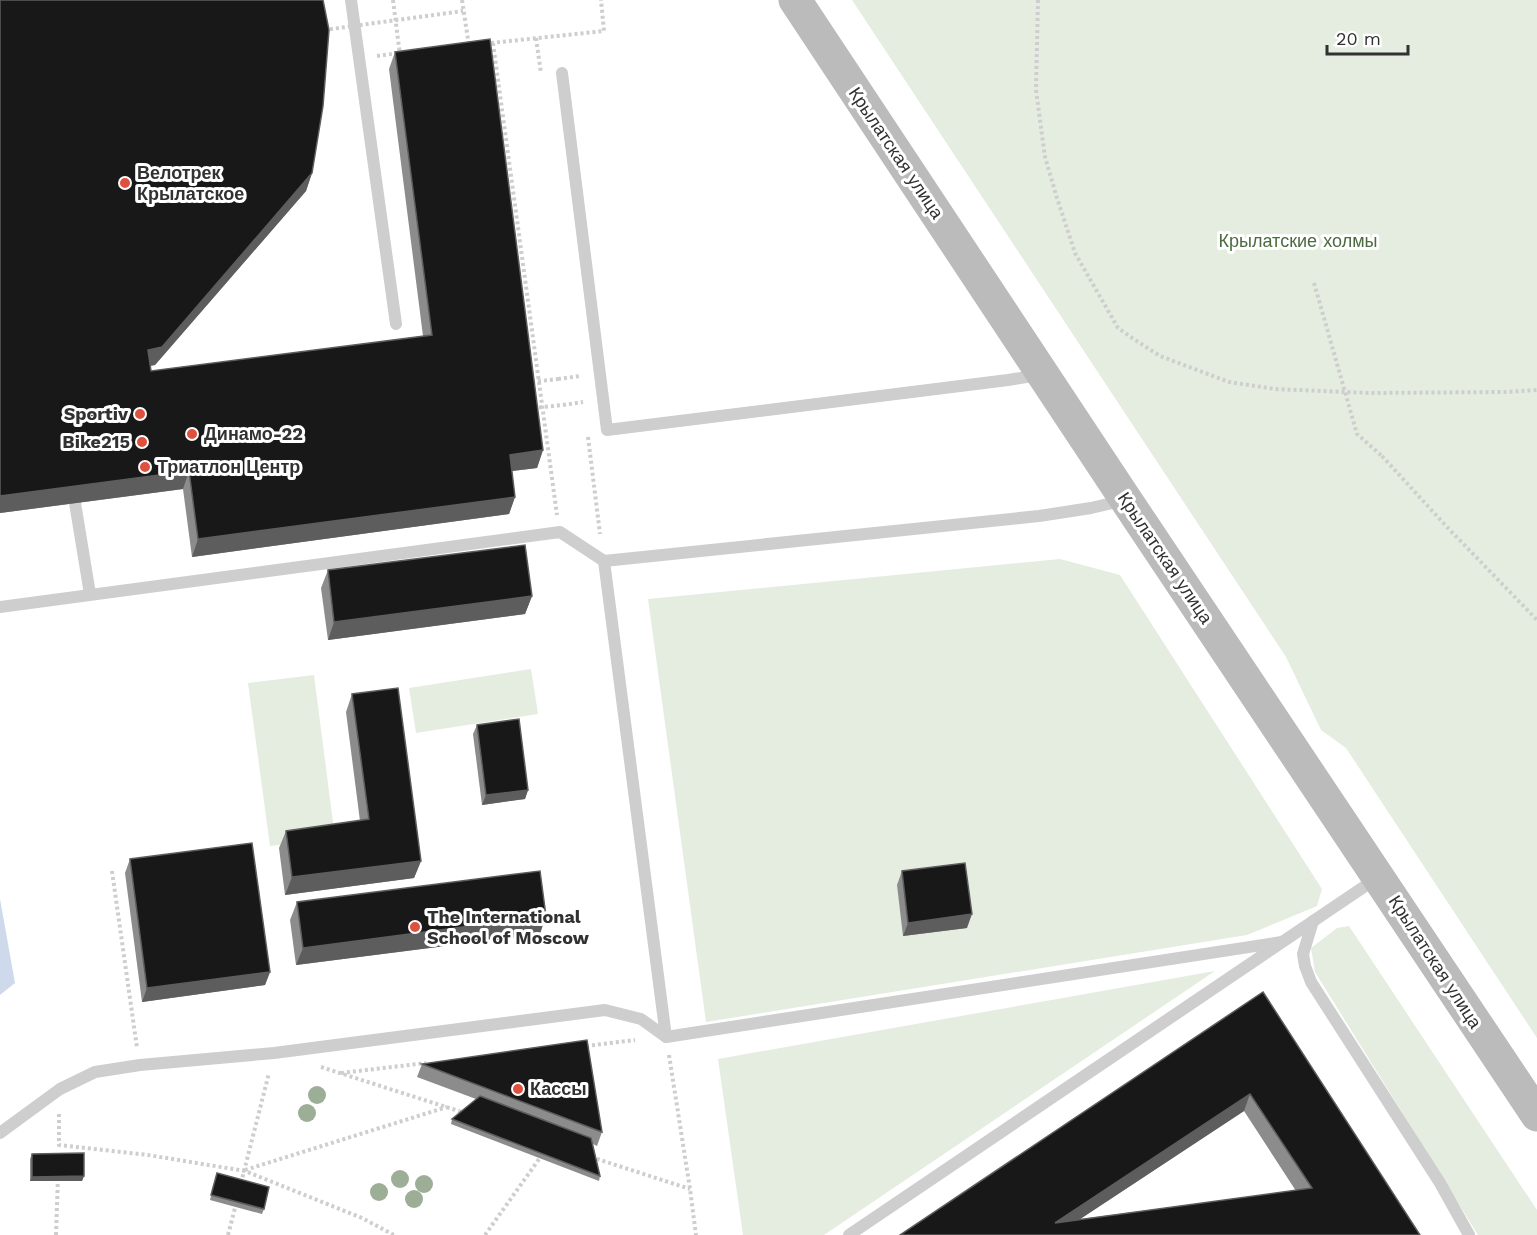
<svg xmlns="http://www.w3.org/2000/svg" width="1537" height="1235" font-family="'Work Sans',sans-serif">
	<rect width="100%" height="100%" fill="#fff"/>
	<g fill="#e5ede0">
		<path d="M852 0H1537V1038L1346 748 1321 730 1286 657Z"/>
		<path d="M1060 559 1120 575 1322 889 1317 906 1247 935 706 1022 648 599Z"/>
		<path d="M531 669 538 714 416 733 409 688Z"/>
		<path d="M314 675 335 838 270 846 248 683Z"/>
		<path d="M1349 926 1537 1210V1235H1478L1315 972 1311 948 1337 928Z"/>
		<path d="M1215 971 824 1235H743L718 1059Z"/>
	</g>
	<path fill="#cedaec" d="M0 899 15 983 0 995Z"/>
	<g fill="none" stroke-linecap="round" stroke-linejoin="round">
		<g stroke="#cecece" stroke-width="4" stroke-dasharray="3 3" stroke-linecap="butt">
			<path d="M462 0 469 46"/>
			<path d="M1038 0 1036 90 1045 157 1057 198 1075 253 1118 328 1135 340 1160 356 1229 382 1275 389 1371 393 1505 392 1537 390"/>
			<path d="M536 38 541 73"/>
			<path d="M491 43 604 31 601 0"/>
			<path d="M493 43 557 515"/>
			<path d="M377 56 399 53"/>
			<path d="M558 379 580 376"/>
			<path d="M563 405 583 402"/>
			<path d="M588 437 600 534"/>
			<path d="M1382 456 1447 527 1537 620"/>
			<path d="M112 871 137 1048"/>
			<path d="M586 1046 635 1040"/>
			<path d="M669 1055 690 1189 696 1235"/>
			<path d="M321 1067 465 1113"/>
			<path d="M341 1073 426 1063"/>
			<path d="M59 1114V1145L148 1155 245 1171 362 1218 394 1235"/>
			<path d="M591 1157 690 1189"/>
			<path d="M245 1170 447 1107"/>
			<path d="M241 1183 269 1073"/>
			<path d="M56 1235 58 1176"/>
			<path d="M228 1235 236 1204"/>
			<path d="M485 1235 542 1155"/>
		</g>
		<g stroke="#cecece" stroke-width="12">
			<path d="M351 0 396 324"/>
			<path d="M562 73 607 430 1008 380 1039 375"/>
			<path d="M75 503 90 594"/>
			<path d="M604 561 666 1037"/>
			<path d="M0 607 560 532 604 561 1039 516 1091 508 1125 500"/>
			<path d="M1313 921 1303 954 1305 966 1311 982 1440 1183 1469 1235"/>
			<path d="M0 1133 60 1089 95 1072 140 1065 274 1053 605 1010 641 1019 666 1037 1282 942"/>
			<path d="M849 1235 1377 878"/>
		</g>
		<path stroke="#bbb" stroke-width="33" d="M795 0 1126 500 1537 1115"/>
		<g stroke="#cecece" stroke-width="4" stroke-dasharray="3 3" stroke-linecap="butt">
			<path d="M393 0 400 55"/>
			<path d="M324 30 463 11"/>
			<path d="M1314 283 1357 434 1382 456"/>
			<path d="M532 382 558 379"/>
			<path d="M533 408 563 405"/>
		</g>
	</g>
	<g fill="#9dae96">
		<circle cx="317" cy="1095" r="9"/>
		<circle cx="307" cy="1113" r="9"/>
		<circle cx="400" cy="1179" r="9"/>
		<circle cx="424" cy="1184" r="9"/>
		<circle cx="379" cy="1192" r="9"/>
		<circle cx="414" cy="1199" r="9"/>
	</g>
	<g fill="#8c8c8c" fill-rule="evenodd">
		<path d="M395 52 543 450 537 468 512 471 515 497 509 514 192 557 183 489 0 513 312 173 306 191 155 365 150 366 151 371 423 336 389 69Z"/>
		<path d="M328 570 532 596 525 614 328 640 321 588Z"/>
		<path d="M352 694 421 861 414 878 285 895 279 848 286 831 360 821 346 712Z"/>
		<path d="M477 725 528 790 525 799 482 805 473 734Z"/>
		<path d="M130 859 270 972 265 985 142 1002 125 873Z"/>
		<path d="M902 871 967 928 903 936 897 885Z"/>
		<path d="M297 902 540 934 296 965 290 920Z"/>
		<path d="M1263 992 1420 1235H900ZM1244 1111 1296 1191 1080 1219Z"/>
		<path d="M422 1064 602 1132 597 1146 593 1144 600 1176 599 1181 451 1124 452 1119 476 1099 417 1077Z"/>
		<path d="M32 1154 84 1176 82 1181H30V1159Z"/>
		<path d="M217 1173 264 1209 262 1214 210 1200Z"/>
	</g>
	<g fill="#5d5d5d">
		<path d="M312 173 306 191 155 365 142 367 148 350Z"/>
		<path d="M543 450 537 468 503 472 510 455Z"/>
		<path d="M189 471 183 489 0 513V496Z"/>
		<path d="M515 497 509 514 192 557 198 539Z"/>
		<path d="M532 596 525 614 328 640 334 622Z"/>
		<path d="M528 790 525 799 482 805 486 795Z"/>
		<path d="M421 861 414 878 285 895 292 877Z"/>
		<path d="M972 914 967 928 903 936 908 923Z"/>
		<path d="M546 916 540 934 296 965 303 948Z"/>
		<path d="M270 972 265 985 142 1002 147 988Z"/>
		<path d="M1250 1094 1244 1111 1056 1235 1055 1223Z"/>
		<path d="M84 1176 82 1181H30L32 1177Z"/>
	</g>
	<g fill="#181818" stroke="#5d5d5d" stroke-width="1.5" fill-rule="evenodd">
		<path d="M0 0H323L329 30 323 106 312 173 162 347 148 350 151 371 432 335 395 52 490 39 543 450 510 455 515 497 198 539 189 471 0 496Z"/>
		<path d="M525 545 532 596 334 622 328 570Z"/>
		<path d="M398 688 421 861 292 877 286 831 369 819 352 694Z"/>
		<path d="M519 719 528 790 486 795 477 725Z"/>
		<path d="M252 843 270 972 147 988 130 859Z"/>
		<path d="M965 863 972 914 908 923 902 871Z"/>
		<path d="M540 871 546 916 303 948 297 902Z"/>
		<path d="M1263 992 1420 1235H900ZM1250 1094 1312 1188 1055 1223Z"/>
		<path d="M587 1040 602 1132 422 1064Z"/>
		<path d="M480 1096 591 1138 600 1176 452 1119Z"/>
		<path d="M84 1153V1176L32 1177V1154Z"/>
		<path d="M217 1173 269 1187 264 1209 211 1195Z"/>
	</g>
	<g fill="#de513e" stroke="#fff" stroke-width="2">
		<circle cx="125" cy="183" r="6"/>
		<circle cx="140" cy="414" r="6"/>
		<circle cx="192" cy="434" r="6"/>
		<circle cx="142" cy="442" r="6"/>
		<circle cx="145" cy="467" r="6"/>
		<circle cx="415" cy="927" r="6"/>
		<circle cx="518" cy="1089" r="6"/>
	</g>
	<g text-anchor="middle" stroke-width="6" stroke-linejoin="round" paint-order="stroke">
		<g font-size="18" fill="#313131" stroke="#fff">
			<text transform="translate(896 153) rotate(56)" y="6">Крылатская улица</text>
			<text transform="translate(1165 558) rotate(56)" y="6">Крылатская улица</text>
			<text transform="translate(1435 962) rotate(57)" y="6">Крылатская улица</text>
		</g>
		<g font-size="18" font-weight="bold" fill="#313131" stroke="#fff" text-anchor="start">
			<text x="137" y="179">Велотрек<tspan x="137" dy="21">Крылатское</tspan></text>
			<text x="128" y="420" text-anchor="end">Sportiv</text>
			<text x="204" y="440">Динамо-22</text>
			<text x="130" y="448" text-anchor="end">Bike215</text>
			<text x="157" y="473">Триатлон Центр</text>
			<text x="427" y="923">The International<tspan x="427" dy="21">School of Moscow</tspan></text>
			<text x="530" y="1095">Кассы</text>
		</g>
		<g font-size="18" fill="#4c6b40" stroke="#fff">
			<text x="1298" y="247">Крылатские холмы</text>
		</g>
	</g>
	<path d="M1327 45v9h81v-9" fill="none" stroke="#313131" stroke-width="3"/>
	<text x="1336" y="45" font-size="18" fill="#313131" stroke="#ffffff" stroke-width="4.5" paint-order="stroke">20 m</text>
</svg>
